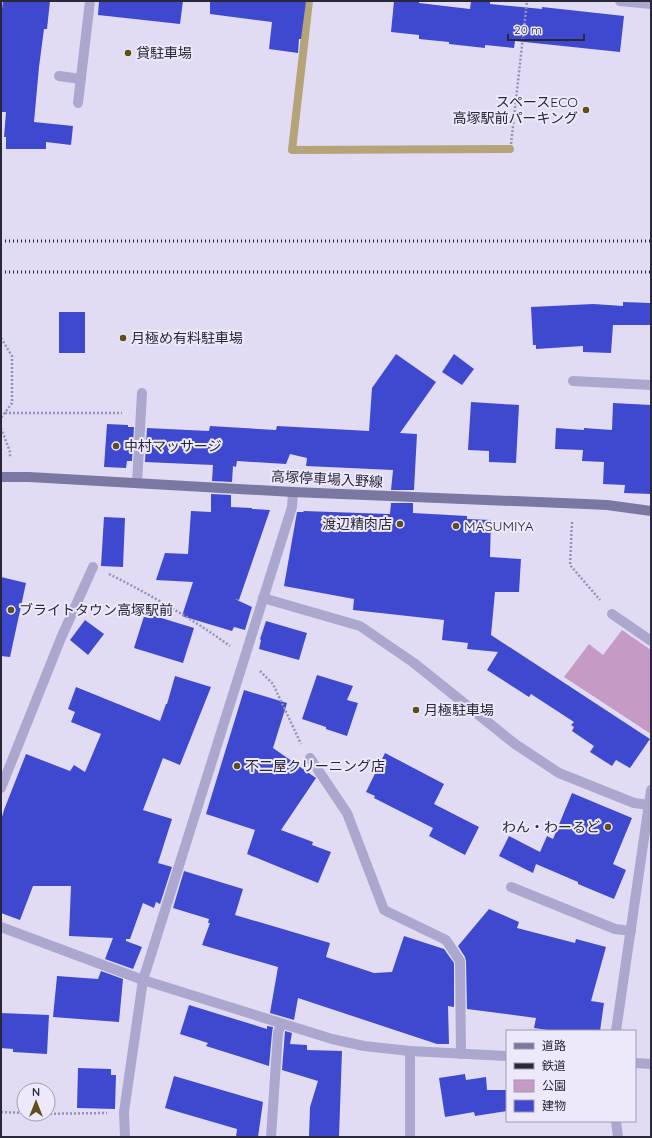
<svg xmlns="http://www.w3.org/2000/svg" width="652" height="1138" font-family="Quicksand,'Noto Sans JP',sans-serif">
	<rect width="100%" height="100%" fill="#e1dcf4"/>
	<path fill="#c59ac4" d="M622 630 651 650V734L564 677 589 644 603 655Z"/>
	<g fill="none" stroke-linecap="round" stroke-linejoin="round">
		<path stroke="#b4a478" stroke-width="8" d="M309 1 292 150 510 149"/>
	</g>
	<g fill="#3e49d0">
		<path d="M3 1H50L47 29H44L39 67 34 122 73 126 71 145 46 142V149H6V137H4L6 112H1V17Z"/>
		<path d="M99 1H183L180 24 98 15Z"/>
		<path d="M210 1H306L301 39H299L298 53 269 49 272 22 210 14Z"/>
		<path d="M394 1H419V3L470 9 471 1H490V4L542 9V7L624 16 620 52 515 41 514 48 485 45V48L449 44V42L419 39V35L391 32Z"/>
		<path d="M623 302 651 303V325H613L611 353 583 352V346L536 349V345H533L531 307 593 304 623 306Z"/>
		<rect x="59" y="312" width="26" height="41"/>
		<path d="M396 354 436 382 400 433 417 434 414 490H391L393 470 306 466 307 458 290 454 286 464 237 461 236 467 233 466 232 482 212 481 213 465 145 462 147 428 209 431 210 426 276 430 277 426 369 431 372 388Z"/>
		<path d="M454 354 474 369 462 385 442 372Z"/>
		<path d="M471 402 519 405 516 463 489 462V451L468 450Z"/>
		<path d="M613 403 651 405V494L624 493 625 485 603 484 604 462 582 461 583 450 555 449 556 428 584 430V428L612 430Z"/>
		<path d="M107 424 128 425V427H134L132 461H127L126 468 104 467Z"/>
		<path d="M211 494 231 495V507L252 508V509L270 510 239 600 235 599 252 607 245 630 234 627 232 631 182 616 193 582 156 580 165 553 188 554 191 511 211 512Z"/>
		<path d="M391 503H413V513L467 516V519L491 520 490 557 521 559 519 592H495L491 635 650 739 630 768 616 760 612 766 590 752 594 746 572 731 574 727 571 725 574 722 531 694 529 697 487 670 498 652 467 649 468 643 442 640 444 620 353 610 354 599 284 586 297 512H303L304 511 388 514H390Z"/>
		<path d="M104 517 125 518 123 567 101 566Z"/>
		<path d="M1 577 26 583 10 657 1 656Z"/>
		<path d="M145 613 194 628 183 663 134 648Z"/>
		<path d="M85 620 104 634 88 655 70 640Z"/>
		<path d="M266 621 307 633 299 660 259 649 261 640 260 639Z"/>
		<path d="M317 675 353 686 347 700 358 703 347 736 326 729V727L302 719Z"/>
		<path d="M175 676 211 687 180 765 163 758 143 810 172 819 158 863 172 867 160 904 156 902 154 908 143 903 130 939H126V941L142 947 133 969 105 959 113 938 69 936 71 886H33L20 920 1 913V820L4 810 26 754 70 771 74 765 85 772 101 734 71 722 75 712 68 709 76 687 160 721 166 704H167Z"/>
		<path d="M244 690 287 703 273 748 316 778 281 830 313 842 312 845 331 852 318 883 247 854 255 830 206 814Z"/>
		<path d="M385 753 444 784 434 804 479 827 465 855 429 836 433 828 374 798 375 796 366 792Z"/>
		<path d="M572 793 632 818 613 864 626 870 614 899 578 884V882L536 864 533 873 499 856 509 836 540 852 547 836 553 839Z"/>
		<path d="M184 871 243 889 235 915 330 943 326 957 374 973 392 972 404 936 444 949 454 963V1007L448 1006 449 1044H437L298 998 294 1020 270 1013 278 967 202 945 210 923H208L209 919 173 908Z"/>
		<path d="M489 909 519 922 517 928 575 943 576 939 606 947 591 1001 604 1003 600 1031H555L534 1028 536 1018 467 1009 466 961 465 957 458 946Z"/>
		<path d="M101 971 123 979 119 1022 53 1017 57 976 98 979Z"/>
		<path d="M189 1005 267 1029V1026L273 1027 272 1033 269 1066 206 1046 208 1043 180 1034Z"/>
		<path d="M1 1013 49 1015 47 1054 13 1052V1049L1 1048Z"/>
		<path d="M285 1031 292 1033 290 1044 307 1045V1050L342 1051 339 1137H309L310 1107 318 1081 282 1070Z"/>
		<path d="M78 1068 111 1069V1075H116L115 1109 77 1108Z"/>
		<path d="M465 1074 466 1080 486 1077 487 1090H507V1111L475 1116 474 1112 445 1117 439 1078Z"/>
		<path d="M174 1076 263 1102 258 1137H236L237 1129 165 1108Z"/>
	</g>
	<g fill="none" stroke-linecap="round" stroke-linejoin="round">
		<g stroke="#9591ba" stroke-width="2.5" stroke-dasharray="2 2" stroke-linecap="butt">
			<path d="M511 144 527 1"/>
			<path d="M1 338 12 356V403L1 418"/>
			<path d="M5 413H122"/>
			<path d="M1 428 10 452V458"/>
			<path d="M572 522 570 565 600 600"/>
			<path d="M109 574C151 595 191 618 230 646"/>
			<path d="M260 671 273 684 301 744"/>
			<path d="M1 1112 24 1113"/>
			<path d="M34 1114 107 1113"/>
		</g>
		<path stroke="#aca7ce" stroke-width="10" d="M137 483 142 393"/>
		<g stroke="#aca7ce" stroke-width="10">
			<path d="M620 1 651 4"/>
			<path d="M59 76 81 79"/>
			<path d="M78 103 90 1"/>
			<path d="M573 381 651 385"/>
			<path d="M263 598 360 626 414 663 515 744 559 773 634 803 649 805"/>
			<path d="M612 614 651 641"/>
			<path d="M310 758 347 813 384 910 446 940 460 961 461 1054"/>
			<path d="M1 788 61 638 93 567"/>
			<path d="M511 887 615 929 631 931"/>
			<path d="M1 927 143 980 332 1039 364 1046 410 1051 507 1056"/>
			<path d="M616 1031 651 790"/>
			<path d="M410 1051V1137"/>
			<path d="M635 1063 651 1064"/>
			<path d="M616 1121 618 1137"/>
			<path d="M125 1137 124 1112 143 980 292 507 293 492"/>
			<path d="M271 1137 278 1033 281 1024"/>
		</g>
		<path stroke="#7a78a2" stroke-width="10" d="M1 477H29L293 492 586 504 607 505 651 511"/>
		<g stroke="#282839" stroke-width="3" stroke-dasharray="1 3" stroke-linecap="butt">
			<path d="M1 241H651"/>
			<path d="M1 272H651"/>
		</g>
	</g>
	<g fill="#5f4d1a" stroke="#ede9fb" stroke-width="1.5">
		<circle cx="128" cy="53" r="4"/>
		<circle cx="586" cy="110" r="4"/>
		<circle cx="123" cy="338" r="4"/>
		<circle cx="116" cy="446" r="4"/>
		<circle cx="400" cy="524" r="4"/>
		<circle cx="456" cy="526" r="4"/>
		<circle cx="11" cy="610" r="4"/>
		<circle cx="416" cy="710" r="4"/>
		<circle cx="237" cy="766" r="4"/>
		<circle cx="608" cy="827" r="4"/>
	</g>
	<g text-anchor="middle" stroke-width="4" stroke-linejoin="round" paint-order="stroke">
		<g font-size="14" fill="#282839" stroke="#ede9fb" text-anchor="start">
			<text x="136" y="58">貸駐車場</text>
			<text x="578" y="107" text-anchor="end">スペースECO<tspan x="578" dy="16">高塚駅前パーキング</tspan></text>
			<text x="131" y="343">月極め有料駐車場</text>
			<text x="124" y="451">中村マッサージ</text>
			<text x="392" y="529" text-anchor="end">渡辺精肉店</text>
			<text x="464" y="531">MASUMIYA</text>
			<text x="19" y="615">ブライトタウン高塚駅前</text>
			<text x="424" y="715">月極駐車場</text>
			<text x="245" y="771">不二屋クリーニング店</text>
			<text x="600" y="832" text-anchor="end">わん・わーるど</text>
		</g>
		<g font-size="14" fill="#282839" stroke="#ede9fb">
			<text transform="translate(327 479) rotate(3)" y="5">高塚停車場入野線</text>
		</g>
	</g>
	<rect width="652" height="1138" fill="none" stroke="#282839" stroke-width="4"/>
	<rect x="506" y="1030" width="130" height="92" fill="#ede9fb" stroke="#9e9cad"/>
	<rect x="514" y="1043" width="20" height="6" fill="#7a78a2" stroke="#9e9cad"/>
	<text x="542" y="1050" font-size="12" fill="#282839">道路</text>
	<rect x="514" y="1063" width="20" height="6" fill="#282839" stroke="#9e9cad"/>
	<text x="542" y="1070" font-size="12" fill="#282839">鉄道</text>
	<rect x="514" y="1080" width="20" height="12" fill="#c59ac4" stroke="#9e9cad"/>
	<text x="542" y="1090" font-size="12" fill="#282839">公園</text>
	<rect x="514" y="1100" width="20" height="12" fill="#3e49d0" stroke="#9e9cad"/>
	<text x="542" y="1110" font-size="12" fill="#282839">建物</text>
	<g transform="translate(36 1102)"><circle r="19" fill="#ede9fb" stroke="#9e9cad"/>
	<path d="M0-3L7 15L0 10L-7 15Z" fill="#5f4d1a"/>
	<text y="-6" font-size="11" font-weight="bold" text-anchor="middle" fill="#282839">N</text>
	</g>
	<path d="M508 34v6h76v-6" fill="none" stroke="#282839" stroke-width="2"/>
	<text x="514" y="34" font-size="12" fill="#282839" stroke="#ede9fb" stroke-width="3" paint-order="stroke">20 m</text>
</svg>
